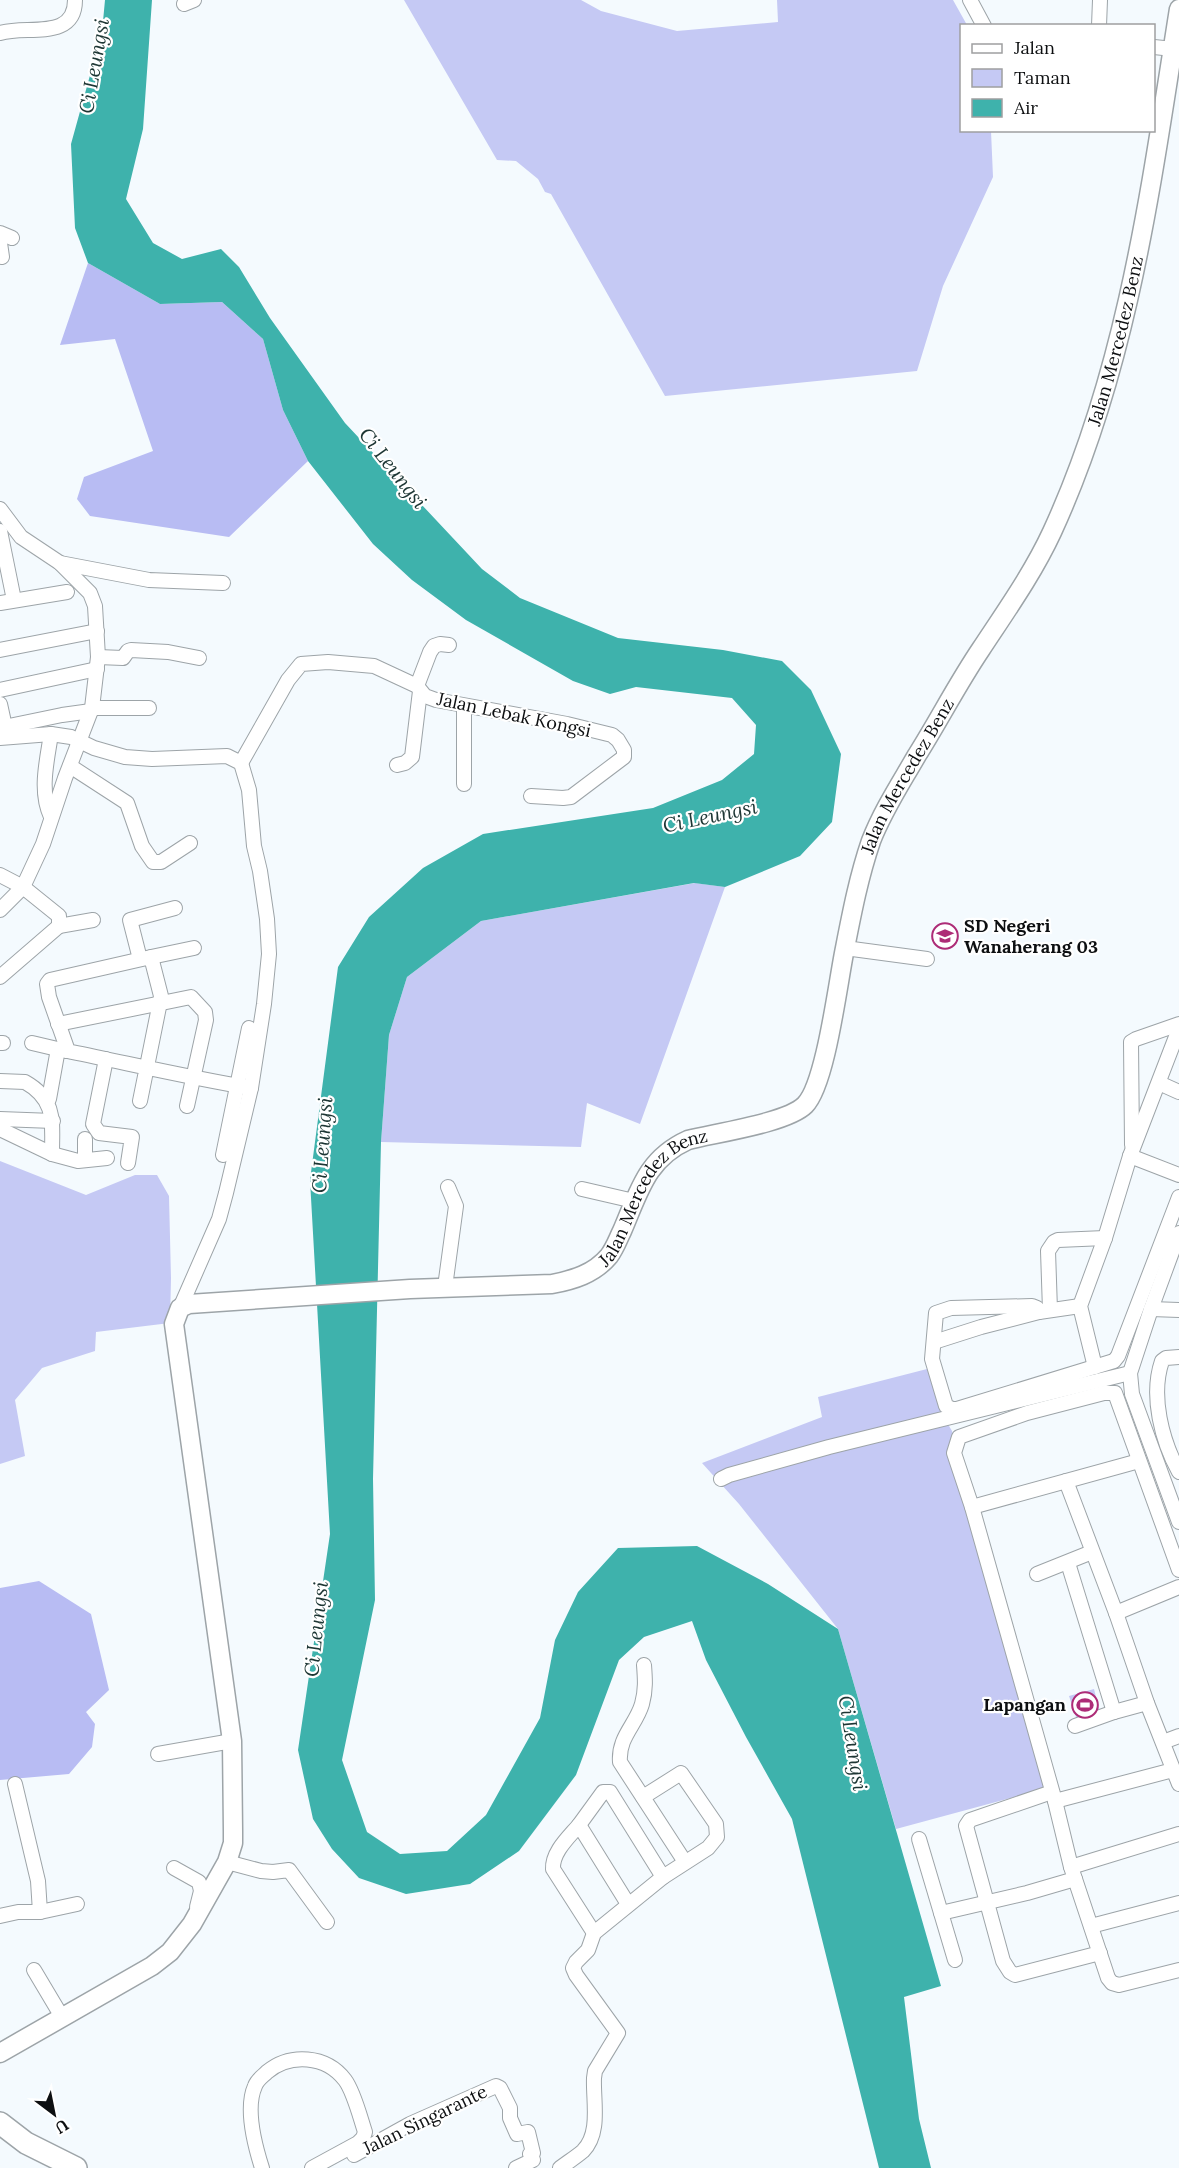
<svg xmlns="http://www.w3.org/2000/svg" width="1179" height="2168" font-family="Lora,serif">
	<rect width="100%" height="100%" fill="#f4fafe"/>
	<g fill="#c5c9f4">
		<path d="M404 0H581L601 11 677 31 778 22 777 0H953L967 25 962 26V130L991 131 993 177 943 286 917 371 665 396 551 194 545 192 538 179 516 161 497 160Z"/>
		<path d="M695 883 725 887 640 1124 587 1103 581 1147 381 1142 389 1035 407 977 481 921Z"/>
		<path d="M0 1161 86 1195 135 1175H157L169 1196 171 1278 170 1323 96 1332 95 1351 42 1368 15 1400 25 1456 0 1464Z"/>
		<path d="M927 1369 943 1416 952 1431 1048 1788 896 1829 838 1629 739 1504 702 1463 822 1417 818 1397Z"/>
		<path d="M1094 1689 1100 1713 1077 1720 1069 1696Z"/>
	</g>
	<g fill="#b8bcf3">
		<path d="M88 263 160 304 222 302 263 339 283 410 308 461 229 537 90 516 77 499 84 477 153 451 115 339 60 345Z"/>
		<path d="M39 1581 91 1614 109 1690 86 1712 95 1724 92 1747 69 1774 0 1780V1588Z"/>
	</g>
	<path fill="#3eb2ac" d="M105 0H152L143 129 126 199 153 243 182 259 221 249 239 267 270 318 345 423 482 569 520 598 618 638 723 650 782 661 811 690 841 754 832 822 800 856 725 887 694 883 481 921 407 977 389 1035 381 1142 373 1479 375 1600 342 1760 367 1832 400 1854 447 1851 486 1815 540 1718 555 1640 578 1592 618 1548 697 1546 768 1584 838 1629 941 1986 904 1997 919 2119 931 2168H879L792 1819 746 1737 706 1660 692 1621 644 1637 619 1660 576 1775 519 1851 470 1884 406 1894 359 1878 332 1849 313 1819 298 1750 330 1534 310 1180 338 967 369 917 423 868 483 834 653 808 722 780 754 754 756 725 732 698 636 687 610 694 573 681 466 620 412 580 373 544 308 461 283 410 263 339 222 302 160 304 88 263 75 228 71 144 102 32Z"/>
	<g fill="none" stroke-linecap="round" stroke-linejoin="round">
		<g stroke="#9da4a8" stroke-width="16">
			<g id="minor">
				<path d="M970 0 984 26"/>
				<path d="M184 4 194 0"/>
				<path d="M1099 26 1100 0"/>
				<path d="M0 33C27 25 75 41 75 0"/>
				<path d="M1154 47 1173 49"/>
				<path d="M0 233 12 238"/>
				<path d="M0 243 2 257"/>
				<path d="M0 509 21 537 60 563 90 593 95 606 98 657 92 708 65 778 43 844 23 887 0 910"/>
				<path d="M0 531 14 600"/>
				<path d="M60 563 149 580 223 583"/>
				<path d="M0 603 67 592"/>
				<path d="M0 650 97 631"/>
				<path d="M98 657 123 658 128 651 131 650 168 652 199 658"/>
				<path d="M417 686 430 652 434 646 440 644 449 645"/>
				<path d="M0 690 97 669"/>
				<path d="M0 704 5 727"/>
				<path d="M92 708H149"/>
				<path d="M0 728 62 715 91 711"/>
				<path d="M51 734C47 761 39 791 51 817"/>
				<path d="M0 738 51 734 71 737 94 748 125 757 152 759 227 756 241 763 249 790 254 846 260 871 267 919 269 954 264 1004 251 1088 226 1193 219 1219 180 1308"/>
				<path d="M241 763 288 680 301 664 328 662 374 666 417 686 425 696 436 700 567 724 612 735 618 740 624 750V757L571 797 563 798 531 796"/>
				<path d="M397 765 405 763 412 757 420 691"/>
				<path d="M70 766 127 803 142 846 153 862H161L190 843"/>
				<path d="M464 784V707"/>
				<path d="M0 875 23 887 59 916V926L0 977"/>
				<path d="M59 926 93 920"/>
				<path d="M845 948 927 959"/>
				<path d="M151 957 194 948"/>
				<path d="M140 959 130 920 175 908"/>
				<path d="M58 1024 191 997 205 1012 206 1020 187 1106"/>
				<path d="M0 1043H3"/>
				<path d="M32 1043 66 1051"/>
				<path d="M106 1059 93 1124 99 1133 132 1137 128 1163"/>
				<path d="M0 1081 25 1082C57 1100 52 1123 52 1154"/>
				<path d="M1159 1083 1179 1092"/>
				<path d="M49 1099 58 1049"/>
				<path d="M140 1101 160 1002 161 996 151 957 50 980 47 984 49 997 68 1051 72 1052C131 1064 191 1078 251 1088"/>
				<path d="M0 1119 53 1121"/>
				<path d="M0 1129 52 1154 78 1161 107 1158"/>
				<path d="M1132 1145 1131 1042 1136 1039 1179 1024"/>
				<path d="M223 1155 249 1028"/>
				<path d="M1130 1156 1179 1175"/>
				<path d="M85 1160V1139"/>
				<path d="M582 1189 634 1201"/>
				<path d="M1179 1233 1151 1309 1130 1373 1132 1394 1179 1522"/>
				<path d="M445 1287 456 1206 448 1187"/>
				<path d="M1080 1306 1039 1312 1037 1308 1032 1306 951 1308 936 1313 932 1359 946 1406 952 1409H957L1114 1361 1118 1356 1179 1197"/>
				<path d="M1151 1309 1179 1310"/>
				<path d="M1050 1310 1048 1251 1054 1242 1058 1240 1105 1238"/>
				<path d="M934 1342 981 1327 1039 1312"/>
				<path d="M1179 1357 1166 1358 1162 1361C1150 1396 1162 1441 1179 1472"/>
				<path d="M1095 1367 1080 1306 1105 1238 1130 1156 1179 1029"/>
				<path d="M721 1479 729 1475 829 1447 1130 1373"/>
				<path d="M1066 1481 1116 1613 1147 1703 1179 1784"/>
				<path d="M972 1507 1139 1461"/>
				<path d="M1068 1563 1114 1712"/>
				<path d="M1179 1570 1115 1393H1104L1027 1413 959 1437 954 1453 972 1507 1055 1801 1071 1867 1108 1978 1112 1983 1119 1985 1179 1970"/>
				<path d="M1037 1574 1092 1552"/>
				<path d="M1116 1613 1179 1587"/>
				<path d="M644 1665C645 1678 646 1690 642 1704 636 1725 618 1737 620 1762L685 1862"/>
				<path d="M1075 1726 1114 1712 1147 1703"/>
				<path d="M1163 1742 1179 1736"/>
				<path d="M158 1754 232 1741"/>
				<path d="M1052 1792 970 1820 966 1826 1003 1961 1010 1972 1015 1975 1100 1953"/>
				<path d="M643 1797 681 1773 716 1824 717 1837 708 1848 663 1877"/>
				<path d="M1055 1801 1173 1770"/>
				<path d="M919 1839 955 1960"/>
				<path d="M227 1862 261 1871 273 1872 289 1870 327 1922"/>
				<path d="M1071 1867 1179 1834"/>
				<path d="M174 1868 199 1882 201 1891 197 1907"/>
				<path d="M40 1912 77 1904"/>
				<path d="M941 1913 1027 1893 1075 1879"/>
				<path d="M0 1916 18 1912H40L38 1881 15 1784"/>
				<path d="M1091 1926 1179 1903"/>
				<path d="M594 1933 553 1869C552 1852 569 1837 579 1825L628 1904"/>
				<path d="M34 1970 62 2017"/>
				<path d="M354 2155 410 2124 496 2086 500 2088 510 2108V2118L517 2134 528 2132 533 2153 530 2154 533 2160 516 2168"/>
				<path d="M262 2168C255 2146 245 2108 255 2086 257 2080 262 2077 267 2072 290 2053 326 2055 345 2080 354 2092 360 2117 365 2132L363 2138 358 2143 312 2168"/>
				<path d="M560 2168C568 2162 576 2157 583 2151 601 2133 593 2101 594 2078L595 2071 618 2033 576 1975 573 1968 576 1962 588 1950 594 1933 663 1877 610 1792H603L579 1825"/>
			</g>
		</g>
		<g stroke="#9da4a8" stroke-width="21">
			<g id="major">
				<path id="s1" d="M0 2053 152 1966 170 1952 192 1924 227 1862 233 1843V1831L232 1741 174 1324 180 1308 189 1304 410 1289 552 1284C573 1280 594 1274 609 1256 615 1248 618 1239 622 1231 639 1192 646 1159 688 1140 715 1133 787 1123 805 1105 826 1084 838 981 845 948 852 912 859 876 871 841 883 810 901 783 917 755 939 720 958 683 981 649 1006 611 1033 573 1052 532 1128 367 1151 186 1179 9"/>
			</g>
		</g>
		<g stroke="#9da4a8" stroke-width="24">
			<path id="highway" d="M0 2123 26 2143 76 2168"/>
		</g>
		<use href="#minor" stroke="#fff" stroke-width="14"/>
		<use href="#major" stroke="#fff" stroke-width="18"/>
		<use href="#highway" stroke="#fff" stroke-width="21"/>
	</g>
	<defs>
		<g id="school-ring" transform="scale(1.35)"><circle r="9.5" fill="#fff" stroke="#ad2c77" stroke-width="1.5"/><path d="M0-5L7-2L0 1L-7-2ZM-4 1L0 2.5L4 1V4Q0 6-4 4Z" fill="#ad2c77"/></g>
		<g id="stadium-ring" transform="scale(1.35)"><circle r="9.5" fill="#fff" stroke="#ad2c77" stroke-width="1.5"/><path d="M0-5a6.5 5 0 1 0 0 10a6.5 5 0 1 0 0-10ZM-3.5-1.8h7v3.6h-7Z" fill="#ad2c77"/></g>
	</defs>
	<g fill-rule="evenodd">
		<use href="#school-ring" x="945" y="936"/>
		<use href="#stadium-ring" x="1085" y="1705"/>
	</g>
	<g text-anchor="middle" stroke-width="4.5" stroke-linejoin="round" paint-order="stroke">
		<g font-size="18" fill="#0d0f11" stroke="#fff">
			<text dy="6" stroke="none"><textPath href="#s1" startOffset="2404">Jalan Mercedez Benz</textPath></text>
			<text transform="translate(514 715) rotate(12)" y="6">Jalan Lebak Kongsi</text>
			<text dy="6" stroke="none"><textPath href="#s1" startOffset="1918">Jalan Mercedez Benz</textPath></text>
			<text dy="6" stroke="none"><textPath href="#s1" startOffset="1380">Jalan Mercedez Benz</textPath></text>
			<text transform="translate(425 2120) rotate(-26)" y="6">Jalan Singarante</text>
		</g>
		<g font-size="18" font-weight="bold" fill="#0d0f11" stroke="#fff" text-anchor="start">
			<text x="964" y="932">SD Negeri<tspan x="964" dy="21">Wanaherang 03</tspan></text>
			<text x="1066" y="1711" text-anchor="end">Lapangan</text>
		</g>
		<g font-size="20" font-style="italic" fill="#1d3634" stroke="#fff">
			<text transform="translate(94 66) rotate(-80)" y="7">Ci Leungsi</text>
			<text transform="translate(393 468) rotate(52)" y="7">Ci Leungsi</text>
			<text transform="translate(710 816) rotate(-12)" y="7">Ci Leungsi</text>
			<text transform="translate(322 1145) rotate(-86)" y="7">Ci Leungsi</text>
			<text transform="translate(316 1629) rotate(-84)" y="7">Ci Leungsi</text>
			<text transform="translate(853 1743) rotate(81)" y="7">Ci Leungsi</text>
		</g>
	</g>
	<rect x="960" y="24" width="195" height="108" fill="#ffffff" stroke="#9e9fa0" stroke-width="1.5"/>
	<rect x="972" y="44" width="30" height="9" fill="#ffffff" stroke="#9e9fa0" stroke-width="1.5"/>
	<text x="1014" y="54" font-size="18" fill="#0d0f11">Jalan</text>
	<rect x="972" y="69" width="30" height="18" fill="#c5c9f4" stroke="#9e9fa0" stroke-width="1.5"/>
	<text x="1014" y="84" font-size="18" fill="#0d0f11">Taman</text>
	<rect x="972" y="99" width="30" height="18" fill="#3eb2ac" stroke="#9e9fa0" stroke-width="1.5"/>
	<text x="1014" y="114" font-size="18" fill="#0d0f11">Air</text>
	<g transform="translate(54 2114) rotate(148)" stroke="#ffffff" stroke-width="4.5" paint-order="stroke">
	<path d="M0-4.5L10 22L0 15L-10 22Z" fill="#0d0f11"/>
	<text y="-9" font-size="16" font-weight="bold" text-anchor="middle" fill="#0d0f11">U</text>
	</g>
</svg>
